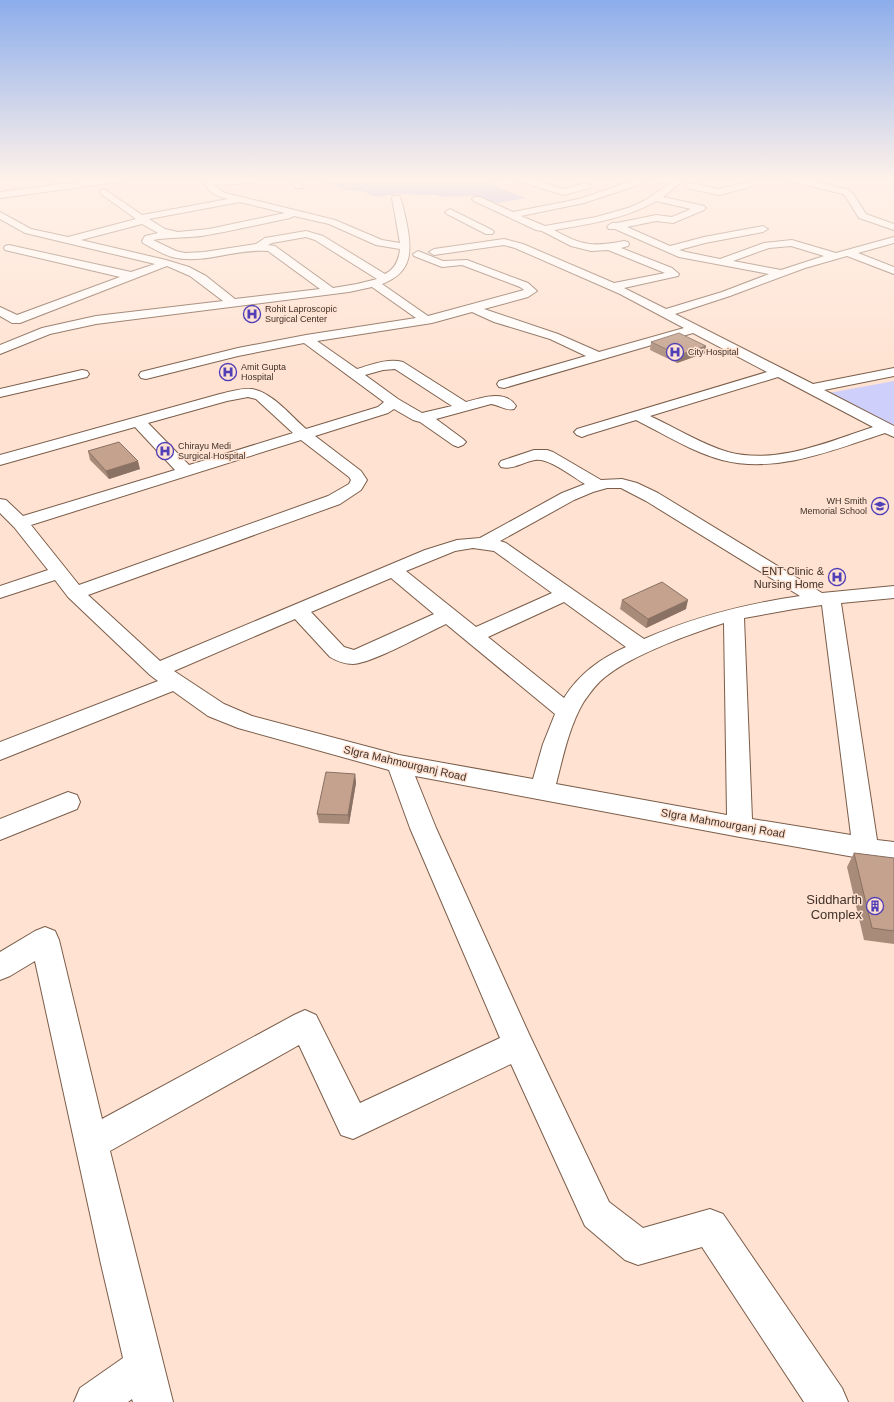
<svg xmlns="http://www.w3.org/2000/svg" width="894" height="1402" font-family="Arial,sans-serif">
	<rect width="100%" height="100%" fill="#ffe2d1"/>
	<path fill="#cecffa" d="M894 381V428L829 393Z"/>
	<path fill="#a2a2f0" d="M318 178H504L488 183 526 198 498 203 472 196 442 197 436 195 397 194 376 197 362 191 343 190Z"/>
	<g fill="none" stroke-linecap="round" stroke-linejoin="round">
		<g stroke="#7b5d4a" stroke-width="2">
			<g id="minor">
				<path d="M107 178H130L126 181 0 198V192Z"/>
				<path d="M202 178H210L211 180 262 178 252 183 213 185 225 193 335 220 382 240 400 243 392 198 393 196H399C403 203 404 212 406 220 412 249 414 272 382 284L428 316 524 290 520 287 462 265 442 267 414 256 413 254 418 251 443 261 467 260 528 283 537 291 528 297 484 309 558 334 599 352 684 328 620 294 515 248 504 245 434 255 429 252 434 249 504 239 523 244 614 283 665 273 608 250 591 251 571 246 542 231 536 230 474 201 472 199 474 197H480L513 212 579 199 641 178 645 181 644 183 584 203 521 216 545 226 596 217 628 208 644 201 669 184 654 180 653 178H667L679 181 680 183 663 197 704 206 706 208 704 210 673 223 656 221 627 227 670 246 704 237 763 226 768 229 763 232 705 243 679 250 686 252 720 259 764 243 792 240 836 253 894 237V243L858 253 894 267V274L847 256 805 268 730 296 675 314 813 384 894 368V376L824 390 894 426V437L885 433C833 450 777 474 722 460 692 452 664 434 636 420L587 435 582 437 577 435 574 432 577 429 767 372 693 333 504 388 499 387 497 384 499 381 586 356 550 339 494 322 472 312 432 323 317 341 357 369C371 365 387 358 403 362L466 402C482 398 505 389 516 406L514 409C505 411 500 405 491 404L436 419 463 439 466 442 463 445 458 447 453 445 420 422 413 420 394 409 388 413 315 436 361 471 367 480 361 490 340 504 88 595 160 661 425 550 457 540 480 538 562 493 585 484C573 477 548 457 535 460 523 462 513 470 501 467L499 464 501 461 534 450H547L553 452 601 480 622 479 637 483 658 493 822 593 894 586V598L841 603 877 840 894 842V864L740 837 415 776 436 828 529 1034 609 1202 643 1228 710 1209 723 1214 842 1388 848 1402H804L702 1247 638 1265 625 1260 585 1226 511 1064 353 1139 341 1135 299 1045 110 1151 173 1402H133L132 1399 128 1402H74L80 1388 123 1358 101 1264 35 961 10 976 0 980V952L35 931 45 927 55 931 59 940 102 1119 294 1015 305 1010 316 1015 360 1103 500 1038 410 828 389 770 238 728 208 716 173 691 0 760V742L158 681 150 675 68 597 55 580 0 598V586L48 570 14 527 0 513V499L6 500 23 516 175 470 135 427 0 465V455L220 394C230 392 241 388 251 389 271 391 291 416 306 429L378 407 384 402 304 343 238 356 146 379 141 378 139 375 141 372 238 348 306 335 416 318 372 287 349 292 96 324 50 334 0 354V345L42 328 96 316 223 301 190 276 167 266 20 323H12L0 316V307L17 315 120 277 5 250 4 248 5 246 9 245 131 272 155 264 25 233 0 219V212L31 229 68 237 136 219 101 194 100 192 101 190 104 189 142 215 228 199C215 196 206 191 202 178ZM656 201 691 209 672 217 656 215 617 223C613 222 610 223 607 227L609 229H615L679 257 769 274 722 292 666 309 624 288 678 276 679 274 672 268 621 248 628 246 629 244 628 242 624 241C593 247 582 246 554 230 589 224 626 219 656 201ZM240 202 285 213 209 229 178 232 165 229 149 219ZM294 216 329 224 376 245 400 249C399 260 395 269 385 274L323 236 306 231 265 238 256 244 204 252 185 253 176 251 153 240C169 237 185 238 202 236 232 231 261 224 290 218ZM142 224 158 233 145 236 142 241 143 243C152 248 162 254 172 257 204 265 236 248 268 251L320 289 235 299 206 276 189 267 166 260 81 240ZM306 237 315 240 377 279 357 284 333 288 275 246 268 245 272 243ZM791 246 824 256 781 270 733 261 769 248ZM395 369 452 406 422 413 398 399 365 375 383 370ZM778 377 873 427C828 442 776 465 728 452 701 444 676 428 650 416ZM248 397 256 399 293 433 189 465 148 423 227 401ZM301 440 349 477 351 480 349 484 328 496 79 585 31 525ZM607 488H621L646 501 800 596C745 604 694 617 644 639L506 543 500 541 574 500 593 492ZM473 548 494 551 552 593 476 627 406 571 455 551ZM391 578 434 614 354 650 344 647 311 612ZM564 602 626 647C600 659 580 673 564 698L488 637ZM822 605 851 835 752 819 744 618 794 609ZM295 619 330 657C337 661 344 664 353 664 373 663 426 633 446 624L555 714 543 744 533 779 399 755 252 716 224 704 174 671ZM724 623 727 815 556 784C563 757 569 727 583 703 589 694 596 684 605 677 632 655 690 634 724 623Z"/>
				<path d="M286 178H295L303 186 302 188H296Z"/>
				<path d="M514 178H527L563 189 587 183 591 186 590 188 563 195 515 180Z"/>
				<path d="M785 178H800L849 190 854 195 866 214 894 224V230L859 218 846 197 843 194 786 180Z"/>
				<path d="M748 182 751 183 752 185 751 187 719 195 687 188 686 186 690 183 719 189Z"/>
				<path d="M450 209 492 230 494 232 492 234H486L447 214 445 212Z"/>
				<path d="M82 370 87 371 89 374 87 377 0 397V389Z"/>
				<path d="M68 792 77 795 80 802 77 809 0 840V819Z"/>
			</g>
		</g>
		<use href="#minor" fill="#fff" fill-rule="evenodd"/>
	</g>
	<g fill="#a98b7a">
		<path d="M651 342 706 346 705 353 677 363 650 350Z"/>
		<path d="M88 451 140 469 109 479 90 460Z"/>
		<path d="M622 600 686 609 646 628 620 609Z"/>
		<path d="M355 774 356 783 349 824 319 823 317 814Z"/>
		<path d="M854 853 894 858V944L864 940 847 867Z"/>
	</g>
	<g fill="#897163">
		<path d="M706 346 705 353 677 363 679 355Z"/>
		<path d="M138 461 140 469 109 479 106 471Z"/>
		<path d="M688 600 686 609 646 628 648 619Z"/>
		<path d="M355 774 356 783 349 824 348 815Z"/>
	</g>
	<g fill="#c4a28e" stroke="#897163">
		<path d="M679 333 706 346 679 355 651 342Z"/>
		<path d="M119 442 138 461 106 471 88 451Z"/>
		<path d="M662 582 688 600 648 619 622 600Z"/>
		<path d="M326 772 355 774 348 815 317 814Z"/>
		<path d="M854 853 894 858V931L872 928Z"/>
	</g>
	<linearGradient id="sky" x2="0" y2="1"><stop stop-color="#8cadeb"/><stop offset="0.48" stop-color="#fff2ea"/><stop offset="1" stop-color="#fff2ea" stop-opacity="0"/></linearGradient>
	<rect width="894" height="374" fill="url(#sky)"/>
	<defs>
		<g id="hospital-ring" transform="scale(0.9)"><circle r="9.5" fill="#ffe2d1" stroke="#513fb7" stroke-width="1.5"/><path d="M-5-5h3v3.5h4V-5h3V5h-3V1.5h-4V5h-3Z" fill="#513fb7"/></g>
		<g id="school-ring" transform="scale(0.9)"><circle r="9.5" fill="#ffe2d1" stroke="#513fb7" stroke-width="1.5"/><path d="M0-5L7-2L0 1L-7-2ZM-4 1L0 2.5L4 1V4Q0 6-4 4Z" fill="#513fb7"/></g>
		<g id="building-ring" transform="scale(0.9)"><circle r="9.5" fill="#ffe2d1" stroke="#513fb7" stroke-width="1.5"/><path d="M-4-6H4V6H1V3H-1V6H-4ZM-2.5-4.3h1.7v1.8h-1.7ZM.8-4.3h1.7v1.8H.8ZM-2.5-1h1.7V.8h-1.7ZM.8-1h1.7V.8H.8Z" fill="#513fb7"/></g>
	</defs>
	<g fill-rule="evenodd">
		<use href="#hospital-ring" x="252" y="314"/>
		<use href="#hospital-ring" x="675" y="352"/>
		<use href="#hospital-ring" x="228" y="372"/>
		<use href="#hospital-ring" x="165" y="451"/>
		<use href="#school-ring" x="880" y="506"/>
		<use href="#hospital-ring" x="837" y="577"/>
		<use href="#building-ring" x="875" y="906"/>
	</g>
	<g text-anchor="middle" stroke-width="3" stroke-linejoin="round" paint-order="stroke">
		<g font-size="9" fill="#40322a" stroke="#ffe2d1" text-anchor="start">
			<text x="265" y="312">Rohit Laproscopic<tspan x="265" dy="10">Surgical Center</tspan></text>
			<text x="688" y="355">City Hospital</text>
			<text x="241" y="370">Amit Gupta<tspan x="241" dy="10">Hospital</tspan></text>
			<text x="178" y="449">Chirayu Medi<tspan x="178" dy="10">Surgical Hospital</tspan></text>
			<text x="867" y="504" text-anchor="end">WH Smith<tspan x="867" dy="10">Memorial School</tspan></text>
		</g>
		<g font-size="11" fill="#40322a" stroke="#ffe2d1" text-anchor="end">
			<text x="824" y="575">ENT Clinic &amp;<tspan x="824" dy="13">Nursing Home</tspan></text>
		</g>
		<g font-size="11" fill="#40322a" stroke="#ffe2d1">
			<text transform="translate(405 763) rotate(13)" y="4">SIgra Mahmourganj Road</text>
			<text transform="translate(723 823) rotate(10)" y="4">SIgra Mahmourganj Road</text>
		</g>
		<g font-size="13" fill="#40322a" stroke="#ffe2d1" text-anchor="end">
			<text x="862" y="904">Siddharth<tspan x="862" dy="15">Complex</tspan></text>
		</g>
	</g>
</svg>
